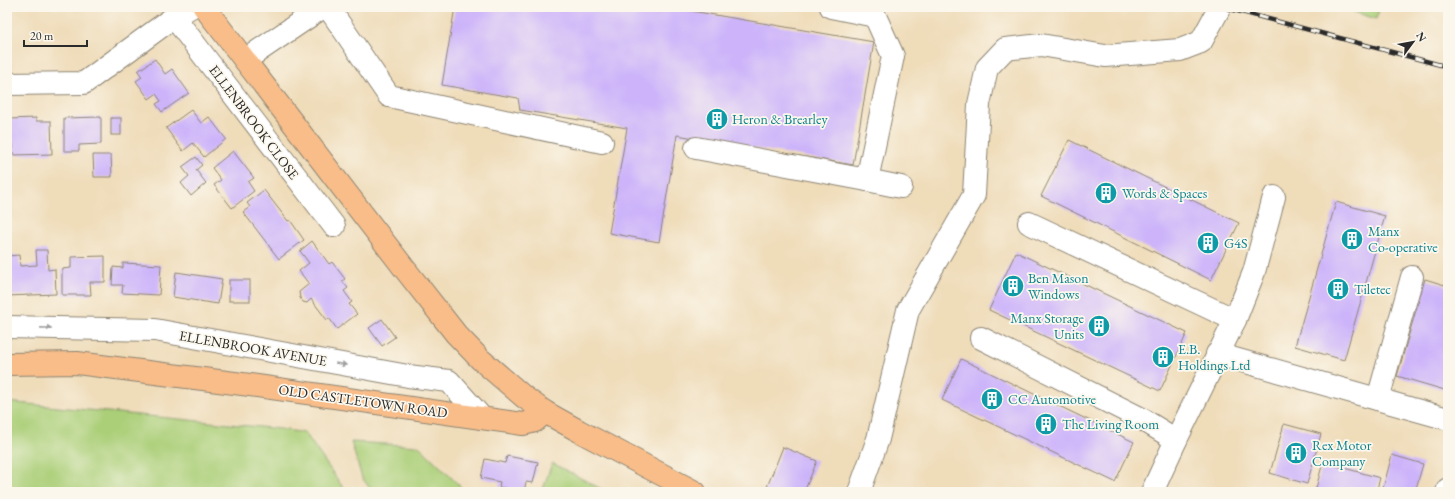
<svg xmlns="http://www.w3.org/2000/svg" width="1455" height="499" font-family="'EB Garamond',serif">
	<rect width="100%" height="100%" fill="#fbf7ec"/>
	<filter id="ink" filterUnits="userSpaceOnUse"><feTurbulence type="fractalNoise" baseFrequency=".025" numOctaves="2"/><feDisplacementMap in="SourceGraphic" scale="8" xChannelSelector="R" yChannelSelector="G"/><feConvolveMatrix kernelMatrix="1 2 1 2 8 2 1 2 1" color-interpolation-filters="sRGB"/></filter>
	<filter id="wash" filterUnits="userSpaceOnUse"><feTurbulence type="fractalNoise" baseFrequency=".012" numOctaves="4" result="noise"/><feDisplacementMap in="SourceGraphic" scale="16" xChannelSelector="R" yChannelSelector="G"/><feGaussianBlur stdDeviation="0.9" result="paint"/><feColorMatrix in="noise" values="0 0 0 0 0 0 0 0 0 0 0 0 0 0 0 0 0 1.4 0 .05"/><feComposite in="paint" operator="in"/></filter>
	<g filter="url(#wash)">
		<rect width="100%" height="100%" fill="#efdcb9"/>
		<g fill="#abcf78" stroke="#6b7d52">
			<path d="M1339 7H1380L1376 19Z"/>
			<path d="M7 402 280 429 305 433 346 492H7Z"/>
			<path d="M351 442 419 446 466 492H373L362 478Z"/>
			<path d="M552 463 607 492H542Z"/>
		</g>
		<g id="blocks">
			<g fill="#ccb3fa">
				<path d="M455 7H668L874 42 853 165 677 135 659 242 609 233 627 128 520 110 518 98 442 85Z"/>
				<path d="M155 59 165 74 172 69 189 93 162 112 156 104 161 101 156 94 149 99 136 81 142 77 138 71Z"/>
				<path d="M191 110 201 123 209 117 226 139 204 157 193 143 183 151 166 128Z"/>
				<path d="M101 117V144L79 145V151H64V118Z"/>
				<path d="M36 118V121H51L52 154 14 155 13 145H9L8 119Z"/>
				<rect x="111" y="118" width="10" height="17"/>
				<path d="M1069 140 1239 223 1211 280 1041 196Z"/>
				<path d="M233 151 254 178 248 182 254 191 232 208 214 185 221 180 212 168Z"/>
				<path d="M93 155H111L112 177H94Z"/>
				<path d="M196 157 202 165 196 170 206 183 191 196 181 183 189 176 182 167Z"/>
				<path d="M264 190 288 221 290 220 304 240 279 259 243 212 250 207 247 203Z"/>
				<path d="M1336 202 1385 216 1344 360 1295 346Z"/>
				<path d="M312 241 329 264 332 262 345 279 342 281 348 288 344 291 352 302 349 304 357 314 337 329 329 318 327 320 311 299 307 303 303 302 300 298 299 292 309 284 299 271 309 263 300 251Z"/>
				<path d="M36 250H47L48 270 55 269 56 294 7 296V256L19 255 20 266 37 265Z"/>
				<path d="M1016 252 1187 333 1160 391 989 310Z"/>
				<path d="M105 256V282H90L91 295H62V269L71 268V257Z"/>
				<path d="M123 263 161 265 159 295 122 293 123 285H112L113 267 123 268Z"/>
				<path d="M176 272 222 279 218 304 173 297Z"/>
				<path d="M1425 279 1448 286V391L1397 376Z"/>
				<rect x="229" y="280" width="21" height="21"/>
				<path d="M382 319 395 337 382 346 369 328Z"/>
				<path d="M961 359 1134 442 1115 482 942 400Z"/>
				<path d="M1284 424 1321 434 1307 484 1270 473Z"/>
				<path d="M783 447 817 461 804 492H765Z"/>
				<path d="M1392 455 1423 464 1415 492H1382Z"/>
				<path d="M507 456 538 462 533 483 526 482 524 492 499 487 500 482 481 478 485 459 505 463Z"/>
				<path d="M1323 462 1380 478 1376 492H1315Z"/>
			</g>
		</g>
	</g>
	<g filter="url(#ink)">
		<use href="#blocks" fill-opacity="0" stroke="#8d8472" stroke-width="1"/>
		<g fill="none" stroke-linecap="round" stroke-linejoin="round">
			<g stroke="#8d8472" stroke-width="24">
				<g id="minor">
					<path d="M328 7 389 96 602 142"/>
					<path d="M174 17 334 226"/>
					<path d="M245 60 323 7"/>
					<path d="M7 84 84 83 174 17 191 7"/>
					<path d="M696 148 867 180 893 56 875 16 831 7"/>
					<path d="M867 180 901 187"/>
					<path d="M1029 223 1235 320"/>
					<path d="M7 327 155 330 408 376 449 381 482 418"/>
					<path d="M981 338 1142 419 1176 440"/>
					<path d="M1217 354 1448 419"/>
					<path d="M1378 399 1412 277"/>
					<path d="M859 492 878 439 908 310 974 195 979 104 987 68 1005 49 1041 45 1105 56 1180 50 1201 42 1220 7"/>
					<path d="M1152 492 1176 440 1235 320 1254 272 1274 197"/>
					<path d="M1447 492 1448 489"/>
				</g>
			</g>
			<g stroke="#8d8472" stroke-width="24">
				<path id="major" d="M7 364 77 363 250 385 523 424 535 421 545 412"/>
			</g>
			<g stroke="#8d8472" stroke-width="24">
				<path id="highway" d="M204 7 404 268 456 334 480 359 524 397 545 412 579 431 695 492"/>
			</g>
			<use href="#minor" stroke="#fff" stroke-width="22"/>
			<use href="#major" stroke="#f8bd89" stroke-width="22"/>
			<use href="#highway" stroke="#f8bd89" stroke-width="22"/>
			<g stroke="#2b2b2b" stroke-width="4.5">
				<path id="rail" d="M1223 7 1448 67"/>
			</g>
			<use href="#rail" stroke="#fbf7ec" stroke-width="3" stroke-dasharray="9" stroke-linecap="butt"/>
		</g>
		<defs><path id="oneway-solid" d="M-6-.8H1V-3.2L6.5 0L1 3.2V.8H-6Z"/></defs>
		<g fill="#a0a0a0">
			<use href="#oneway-solid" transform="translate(46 328) rotate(1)"/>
			<use href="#oneway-solid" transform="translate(341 364) rotate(10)"/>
		</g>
	</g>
	<defs>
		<g id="building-disc" transform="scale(1.15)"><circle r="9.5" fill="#0f9aa8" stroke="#fbf7ec"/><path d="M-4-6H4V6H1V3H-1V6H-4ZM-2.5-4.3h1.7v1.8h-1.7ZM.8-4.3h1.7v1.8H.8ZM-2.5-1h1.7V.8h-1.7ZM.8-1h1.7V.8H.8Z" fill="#fff"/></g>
	</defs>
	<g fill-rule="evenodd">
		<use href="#building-disc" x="717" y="119"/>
		<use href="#building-disc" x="1106" y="193"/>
		<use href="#building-disc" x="1352" y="239"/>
		<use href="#building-disc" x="1208" y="243"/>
		<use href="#building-disc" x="1013" y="286"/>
		<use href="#building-disc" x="1338" y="289"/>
		<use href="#building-disc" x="1099" y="326"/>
		<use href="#building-disc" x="1163" y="357"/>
		<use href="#building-disc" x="992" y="399"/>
		<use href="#building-disc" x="1046" y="424"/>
		<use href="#building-disc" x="1296" y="453"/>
	</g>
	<g text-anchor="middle" stroke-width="3.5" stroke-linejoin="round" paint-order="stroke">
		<g font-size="14" fill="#0d838f" stroke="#fbf7ec" text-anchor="start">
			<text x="732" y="124">Heron &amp; Brearley</text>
			<text x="1122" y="198">Words &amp; Spaces</text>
			<text x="1368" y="236">Manx<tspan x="1368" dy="16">Co-operative</tspan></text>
			<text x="1224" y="248">G4S</text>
			<text x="1028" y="283">Ben Mason<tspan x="1028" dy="16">Windows</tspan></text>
			<text x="1354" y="294">Tiletec</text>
			<text x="1084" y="323" text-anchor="end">Manx Storage<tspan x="1084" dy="16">Units</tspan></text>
			<text x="1178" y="354">E.B.<tspan x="1178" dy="16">Holdings Ltd</tspan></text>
			<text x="1008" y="404">CC Automotive</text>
			<text x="1062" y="429">The Living Room</text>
			<text x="1312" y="450">Rex Motor<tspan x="1312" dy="16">Company</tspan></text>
		</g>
		<g font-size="14" fill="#2b2b2b" stroke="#fbf7ec">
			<text transform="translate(254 122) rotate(53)" y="5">ELLENBROOK CLOSE</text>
			<text transform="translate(253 348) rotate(10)" y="5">ELLENBROOK AVENUE</text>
			<text transform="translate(363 401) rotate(8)" y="5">OLD CASTLETOWN ROAD</text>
		</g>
	</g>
	<rect width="1455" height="499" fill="none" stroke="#fbf7ec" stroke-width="24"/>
	<g transform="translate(1413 42) rotate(58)" stroke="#fbf7ec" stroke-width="3" paint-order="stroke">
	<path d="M0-3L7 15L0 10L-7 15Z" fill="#2b2b2b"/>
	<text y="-6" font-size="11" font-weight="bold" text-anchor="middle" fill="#2b2b2b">N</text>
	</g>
	<path d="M24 40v6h63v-6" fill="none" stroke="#2b2b2b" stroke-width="2"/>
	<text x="30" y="40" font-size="12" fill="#2b2b2b" stroke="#fbf7ec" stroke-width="3" paint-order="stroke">20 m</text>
</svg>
